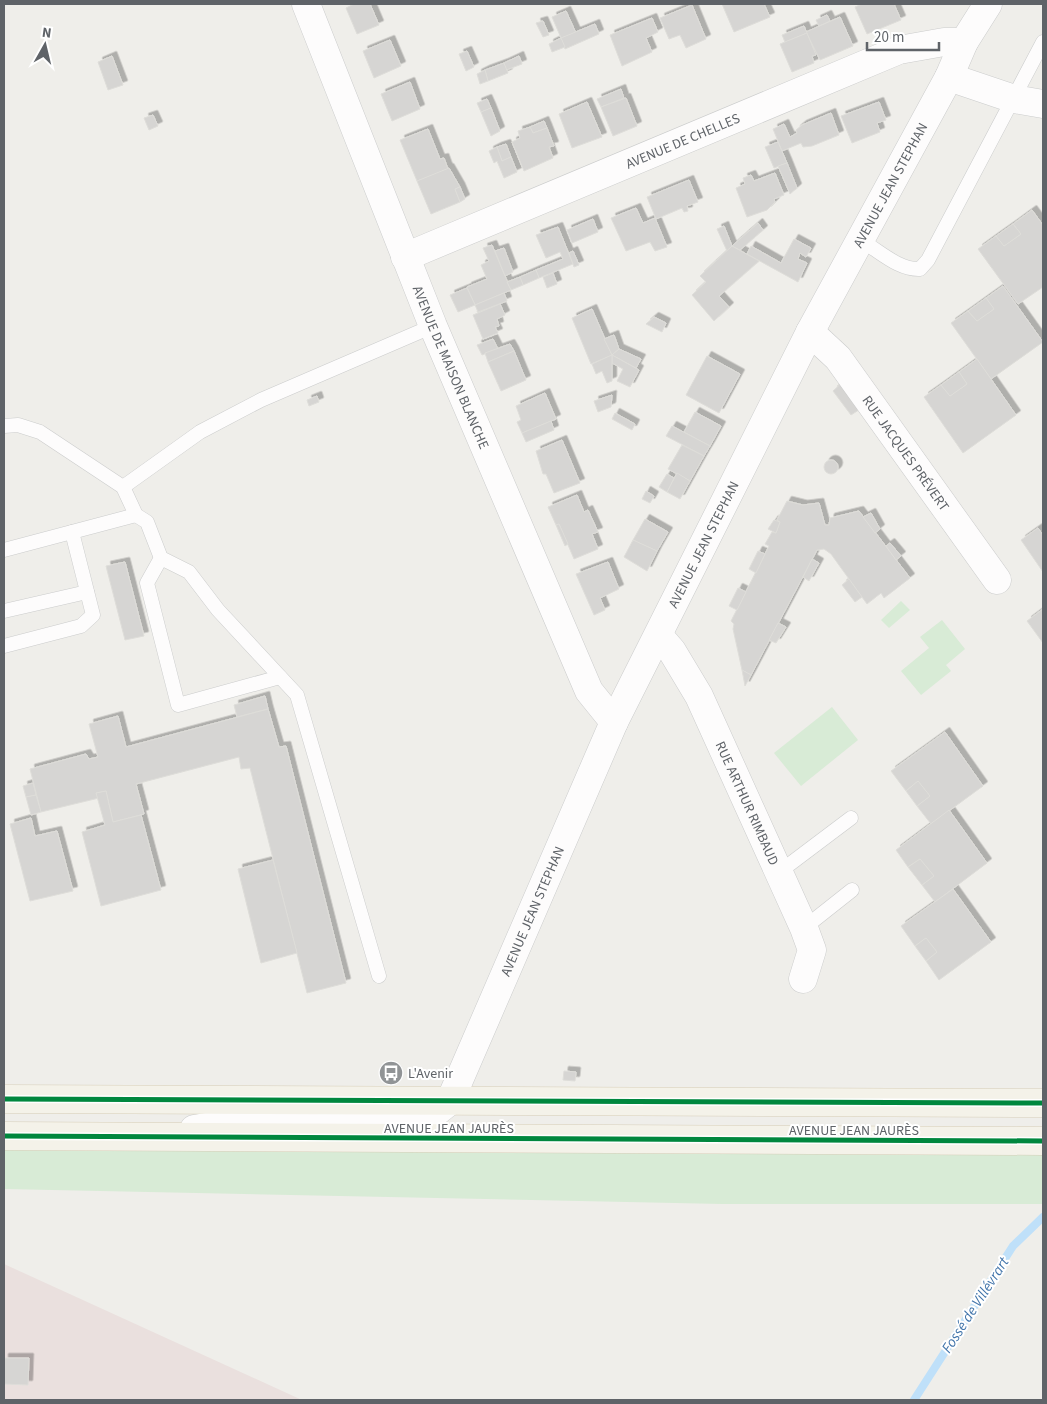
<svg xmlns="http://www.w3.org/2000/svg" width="1047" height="1404" font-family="'Source Sans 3',sans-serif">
	<defs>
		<filter id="shadow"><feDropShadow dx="4.5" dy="-4.5" stdDeviation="0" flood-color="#0004"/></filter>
	</defs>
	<rect width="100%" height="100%" fill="#efeeea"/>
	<path fill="#eae0de" d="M4 1264 302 1400H4Z"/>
	<g fill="#d8ebd6">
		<path d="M901 601 910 610 889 628 881 620Z"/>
		<path d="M942 620 965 649 946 665 951 671 921 695 901 671 929 648 920 637Z"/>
		<path d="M832 707 858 740 801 786 774 753Z"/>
		<path d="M4 1146 1043 1150V1204H722L4 1189Z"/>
	</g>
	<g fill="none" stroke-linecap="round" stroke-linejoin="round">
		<path stroke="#bfe0f9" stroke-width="8" d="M914 1400 1013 1246 1043 1217"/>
	</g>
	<g fill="#d6d5d3" stroke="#deddd9" filter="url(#shadow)">
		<path d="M354 4H370L379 25 357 34 346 8Z"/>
		<path d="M722 4H764L770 17 734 32Z"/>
		<path d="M862 4H894L901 20 867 34 855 7Z"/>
		<path d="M692 5 706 39 686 48 680 35 669 39 660 18Z"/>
		<path d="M566 11 576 33 561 38 552 17Z"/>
		<path d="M827 15 830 21 819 26 816 20Z"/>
		<path d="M840 17 853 46 820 60 806 32Z"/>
		<path d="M652 18 658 32 646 38 652 52 622 66 610 35Z"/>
		<path d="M543 21 549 35 543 37 536 23Z"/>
		<path d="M595 24 599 34 565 49 561 38Z"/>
		<path d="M804 26 807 33 785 42 782 35Z"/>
		<path d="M807 33 816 55 812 56 814 63 792 72 780 44Z"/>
		<path d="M561 38 565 47 552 52 549 44Z"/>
		<path d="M390 40 401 66 374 78 363 51Z"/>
		<path d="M467 51 474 67 466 71 459 54Z"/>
		<path d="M112 56 123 85 108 90 98 62Z"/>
		<path d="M519 56 522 64 506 70 504 63Z"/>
		<path d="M504 63 508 73 488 81 485 70Z"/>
		<path d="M485 70 488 81 480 84 477 74Z"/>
		<path d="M410 82 420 109 392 121 381 94Z"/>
		<path d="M621 89 624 98 601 107 597 99Z"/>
		<path d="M626 98 637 126 613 136 601 107Z"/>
		<path d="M487 99 491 108 481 112 477 103Z"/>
		<path d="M587 102 602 137 572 148 559 114Z"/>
		<path d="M879 102 886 120 877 123 880 132 852 143 841 116Z"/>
		<path d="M491 108 500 131 491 136 481 112Z"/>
		<path d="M831 113 839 135 812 146 803 147 801 143 782 151 773 129 784 124 790 137 797 133 796 130 802 125Z"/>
		<path d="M153 115 158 126 149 130 144 118Z"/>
		<path d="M544 121 547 128 533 133 530 127Z"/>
		<path d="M530 127 533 133 547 128 554 146 549 147 553 158 524 171 512 142 520 138 518 131Z"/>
		<path d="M428 129 440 159 444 158 448 169 417 181 400 140Z"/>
		<path d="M778 142 787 163 774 168 765 147Z"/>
		<path d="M506 144 511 157 502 161 497 147Z"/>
		<path d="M497 147 502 161 511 157 517 172 504 178 497 161 494 163 489 151Z"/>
		<path d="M787 163 797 188 790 194 778 166Z"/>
		<path d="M449 168 460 187 455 189 460 202 431 214 417 181Z"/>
		<path d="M775 173 784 195 774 199 775 202 767 210 747 217 736 188 745 184 743 178 751 175 754 181Z"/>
		<path d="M689 180 698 202 687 206 688 211 684 212 682 208 656 219 647 197Z"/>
		<path d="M460 187 465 199 460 202 455 189Z"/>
		<path d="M636 208 643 223 655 218 667 247 655 251 650 242 626 251 611 218Z"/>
		<path d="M1032 210 1043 225V287L1018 304 978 249 996 236 1004 246 1021 234 1013 224Z"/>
		<path d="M593 219 598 232 572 243 567 230Z"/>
		<path d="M758 223 763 230 740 250 732 246Z"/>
		<path d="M1013 224 1021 234 1004 246 996 236Z"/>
		<path d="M724 226 732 246 727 251 717 229Z"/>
		<path d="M558 227 573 264 539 278 536 270 563 259 560 252 546 258 536 235Z"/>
		<path d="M794 239 811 248 806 257 800 253 798 259 807 263 798 282 747 254 751 246 781 263Z"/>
		<path d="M492 245 511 290 475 305 467 287 487 279 481 265 489 261 483 248Z"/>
		<path d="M732 246 759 261 719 296 729 307 714 321 692 295 706 282 700 276Z"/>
		<path d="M504 248 513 272 505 276 495 251Z"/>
		<path d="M573 251 579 265 574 267 569 253Z"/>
		<path d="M536 270 539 278 523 285 520 277Z"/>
		<path d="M553 273 557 284 547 288 543 277Z"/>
		<path d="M520 277 523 285 511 290 507 282Z"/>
		<path d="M1003 286 1043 342 991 379 951 323 968 311 977 321 994 309 986 298Z"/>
		<path d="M467 288 475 305 458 312 450 295Z"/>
		<path d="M504 293 507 301 478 312 475 305Z"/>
		<path d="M986 298 994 309 977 321 968 311Z"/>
		<path d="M500 304 505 315 497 319 499 326 495 327 498 333 483 339 473 315Z"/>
		<path d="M592 309 612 355 591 364 572 318Z"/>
		<path d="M654 317 666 323 662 332 646 324Z"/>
		<path d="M614 335 619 349 612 355 604 339Z"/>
		<path d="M493 339 498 349 482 355 477 345Z"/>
		<path d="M510 344 514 351 488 362 485 353Z"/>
		<path d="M619 349 641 359 636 368 612 355Z"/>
		<path d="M514 351 526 380 501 391 488 362Z"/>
		<path d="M612 355 639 370 630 387 617 381 623 369 612 363Z"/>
		<path d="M612 355V381L607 383 602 371 596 374 592 364Z"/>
		<path d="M707 356 740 374 719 413 686 395Z"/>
		<path d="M977 359 1016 415 963 453 924 397 941 385 950 396 967 384 959 372Z"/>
		<path d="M959 372 967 384 950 396 941 385Z"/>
		<path d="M846 379 865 406 851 415 833 391Z"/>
		<path d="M545 393 556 419 522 433 517 422 521 420 516 406Z"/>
		<path d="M612 395 611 407 598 412 594 401Z"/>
		<path d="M317 396 319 402 309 406 307 400Z"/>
		<path d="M695 412 721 426 710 446 684 432Z"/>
		<path d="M615 413 635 424 632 430 612 419Z"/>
		<path d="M551 421 554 430 526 442 522 433Z"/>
		<path d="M672 426 710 446 704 456 666 436Z"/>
		<path d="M562 440 580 483 554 493 546 474H543L536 451Z"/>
		<path d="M682 445 704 456 690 481 668 469Z"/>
		<circle cx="831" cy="467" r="7"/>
		<path d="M677 473 690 481 680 499 667 492Z"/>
		<path d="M667 474 674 478 667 492 659 487Z"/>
		<path d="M646 491 654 496 650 503 642 499Z"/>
		<path d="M577 495 584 512 588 510 598 532 592 534 598 549 574 559 559 524 556 525 548 507Z"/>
		<path d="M787 501 803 505 819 503 825 525H829L830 518 859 511 910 578 884 598 881 593 867 604 831 554 824 549 817 550 751 675 742 670 733 629 734 624 731 621 769 546 765 544 772 532 776 533 780 522 777 520Z"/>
		<path d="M871 513 880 529 875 533 863 517Z"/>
		<path d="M645 519 668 532 657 551 633 540Z"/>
		<path d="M774 520 780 522 776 533 768 529Z"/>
		<path d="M559 524 568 544 565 546 556 525Z"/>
		<path d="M1038 528 1043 535V572L1021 540Z"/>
		<path d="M633 540 657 551 647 571 624 557Z"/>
		<path d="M890 543 901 556 896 560 886 546Z"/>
		<path d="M758 551 765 554 756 573 749 569Z"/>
		<path d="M812 559 819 563 809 581 803 577Z"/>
		<path d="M125 562 144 636 125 640 106 566Z"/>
		<path d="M608 562 619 589 600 598 605 610 594 615 576 574Z"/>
		<path d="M849 579 862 597 855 602 842 585Z"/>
		<path d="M738 588 746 592 737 610 729 606Z"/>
		<path d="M1043 609V643L1027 621Z"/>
		<path d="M778 623 786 627 776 643 769 640Z"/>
		<path d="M742 670 751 675 745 686Z"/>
		<path d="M265 696 268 709 237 717 234 705Z"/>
		<path d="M268 709 279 747 286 746 346 983 307 993 250 768 241 769 239 757 136 784 144 814 113 822 106 791 96 793 99 798 41 812 30 769 86 754 89 759 98 757 89 724 118 716 126 747Z"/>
		<path d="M945 732 983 786 931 824 917 806 930 796 918 781 906 791 891 771Z"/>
		<path d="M918 781 930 796 917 806 906 791Z"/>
		<path d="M33 783 36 795 26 797 23 786Z"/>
		<path d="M106 791 113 822 141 815 161 890 101 906 82 832 105 825 96 793Z"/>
		<path d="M36 795 41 812 31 815 26 797Z"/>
		<path d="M949 810 987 863 935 902 922 885 934 876 920 859 908 867 896 850Z"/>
		<path d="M31 818 35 836 57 831 73 891 30 901 10 824Z"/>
		<path d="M920 859 934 876 922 885 908 867Z"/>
		<path d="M273 860 297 953 261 963 238 869Z"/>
		<path d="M953 889 991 942 939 980 926 961 937 952 926 938 915 946 901 926Z"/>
		<path d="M926 938 937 952 926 961 915 946Z"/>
		<path d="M564 1071 576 1072 575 1081 563 1080Z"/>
		<path d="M4 1358H29L28 1385 4 1384Z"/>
	</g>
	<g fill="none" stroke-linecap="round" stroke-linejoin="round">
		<g stroke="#cbcccc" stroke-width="15">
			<g id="lane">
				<path d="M860 240C880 251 898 270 920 269L928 260 1043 42"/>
				<path d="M4 426 18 425 40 432 123 487 136 515 147 522 161 558 189 572 218 610 297 695 379 976"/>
				<path d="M123 487 200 432 261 400 433 326"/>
				<path d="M4 550 136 515"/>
				<path d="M161 558 147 583 178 705 280 677"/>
				<path d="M4 611 87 592"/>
				<path d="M4 646 81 626 93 615 72 532"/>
				<path d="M778 873 851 818"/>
				<path d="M804 928 852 890"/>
			</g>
		</g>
		<g stroke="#cbcccc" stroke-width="29">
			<g id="street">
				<path id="s1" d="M306 4 433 326 589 691 614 722"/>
				<path d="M949 77 1014 99 1043 104"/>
				<path id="s2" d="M405 257 899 50 944 42H964"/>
				<path id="s3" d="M810 332 838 358 997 580"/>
				<path id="s4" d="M659 636 672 651 699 696 804 928 812 950 803 979"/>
				<path id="s5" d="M194 1129 236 1122 426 1120 450 1101 614 722 810 332 949 77 964 42 988 4"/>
			</g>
		</g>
		<g stroke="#d7ceb8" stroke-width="29">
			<g id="primary">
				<path d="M4 1099 1043 1103"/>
				<path d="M4 1136 1043 1141"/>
			</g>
		</g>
		<use href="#lane" stroke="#fdfcfc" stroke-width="14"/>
		<use href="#street" stroke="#fdfcfc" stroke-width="28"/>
		<use href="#primary" stroke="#f4f2e9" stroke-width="28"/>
		<g stroke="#fff" stroke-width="8">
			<g id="cycleway">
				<path d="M4 1099 1043 1103"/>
				<path d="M4 1136 1043 1141"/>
			</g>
		</g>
		<use href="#cycleway" stroke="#00873e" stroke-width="5"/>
	</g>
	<defs>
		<g id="bus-disc" transform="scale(1.25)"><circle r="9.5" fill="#919496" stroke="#fff"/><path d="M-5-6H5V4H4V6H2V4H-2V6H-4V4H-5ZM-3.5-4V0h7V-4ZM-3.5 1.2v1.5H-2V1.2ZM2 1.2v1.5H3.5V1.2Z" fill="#fff"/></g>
	</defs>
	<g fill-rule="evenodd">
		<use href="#bus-disc" x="391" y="1073"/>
	</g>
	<g text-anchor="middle" stroke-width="4" stroke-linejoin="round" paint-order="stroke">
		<g font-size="14" fill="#5f6368" stroke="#fff">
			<text dy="5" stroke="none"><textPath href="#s2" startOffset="301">AVENUE DE CHELLES</textPath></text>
			<text dy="5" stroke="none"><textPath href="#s5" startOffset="1280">AVENUE JEAN STEPHAN</textPath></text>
			<text dy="5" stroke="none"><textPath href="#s1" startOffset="391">AVENUE DE MAISON BLANCHE</textPath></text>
			<text dy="5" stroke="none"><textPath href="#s3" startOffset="155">RUE JACQUES PRÉVERT</textPath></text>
			<text dy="5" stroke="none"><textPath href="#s5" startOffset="875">AVENUE JEAN STEPHAN</textPath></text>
			<text dy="5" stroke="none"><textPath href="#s4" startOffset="190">RUE ARTHUR RIMBAUD</textPath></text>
			<text dy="5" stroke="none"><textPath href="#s5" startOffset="470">AVENUE JEAN STEPHAN</textPath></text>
			<text x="449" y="1133">AVENUE JEAN JAURÈS</text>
			<text x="854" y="1135">AVENUE JEAN JAURÈS</text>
		</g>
		<g font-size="14" fill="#5f6368" stroke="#fff" text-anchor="start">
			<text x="408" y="1078">L'Avenir</text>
		</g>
		<g font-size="15" font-style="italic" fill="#4174aa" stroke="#fff">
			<text transform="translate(975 1305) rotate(-57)" y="5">Fossé de Villévrart</text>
		</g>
	</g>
	<rect width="1047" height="1404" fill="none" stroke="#5f6368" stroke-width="10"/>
	<g transform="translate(45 45) rotate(8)" stroke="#ffffff" stroke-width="4" paint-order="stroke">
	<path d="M0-4L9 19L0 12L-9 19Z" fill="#5f6368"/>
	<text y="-8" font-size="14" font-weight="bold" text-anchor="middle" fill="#5f6368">N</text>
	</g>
	<path d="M867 42v8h72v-8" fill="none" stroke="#5f6368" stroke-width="2.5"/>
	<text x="874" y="42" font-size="15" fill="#5f6368" stroke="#ffffff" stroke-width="4" paint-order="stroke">20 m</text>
</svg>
